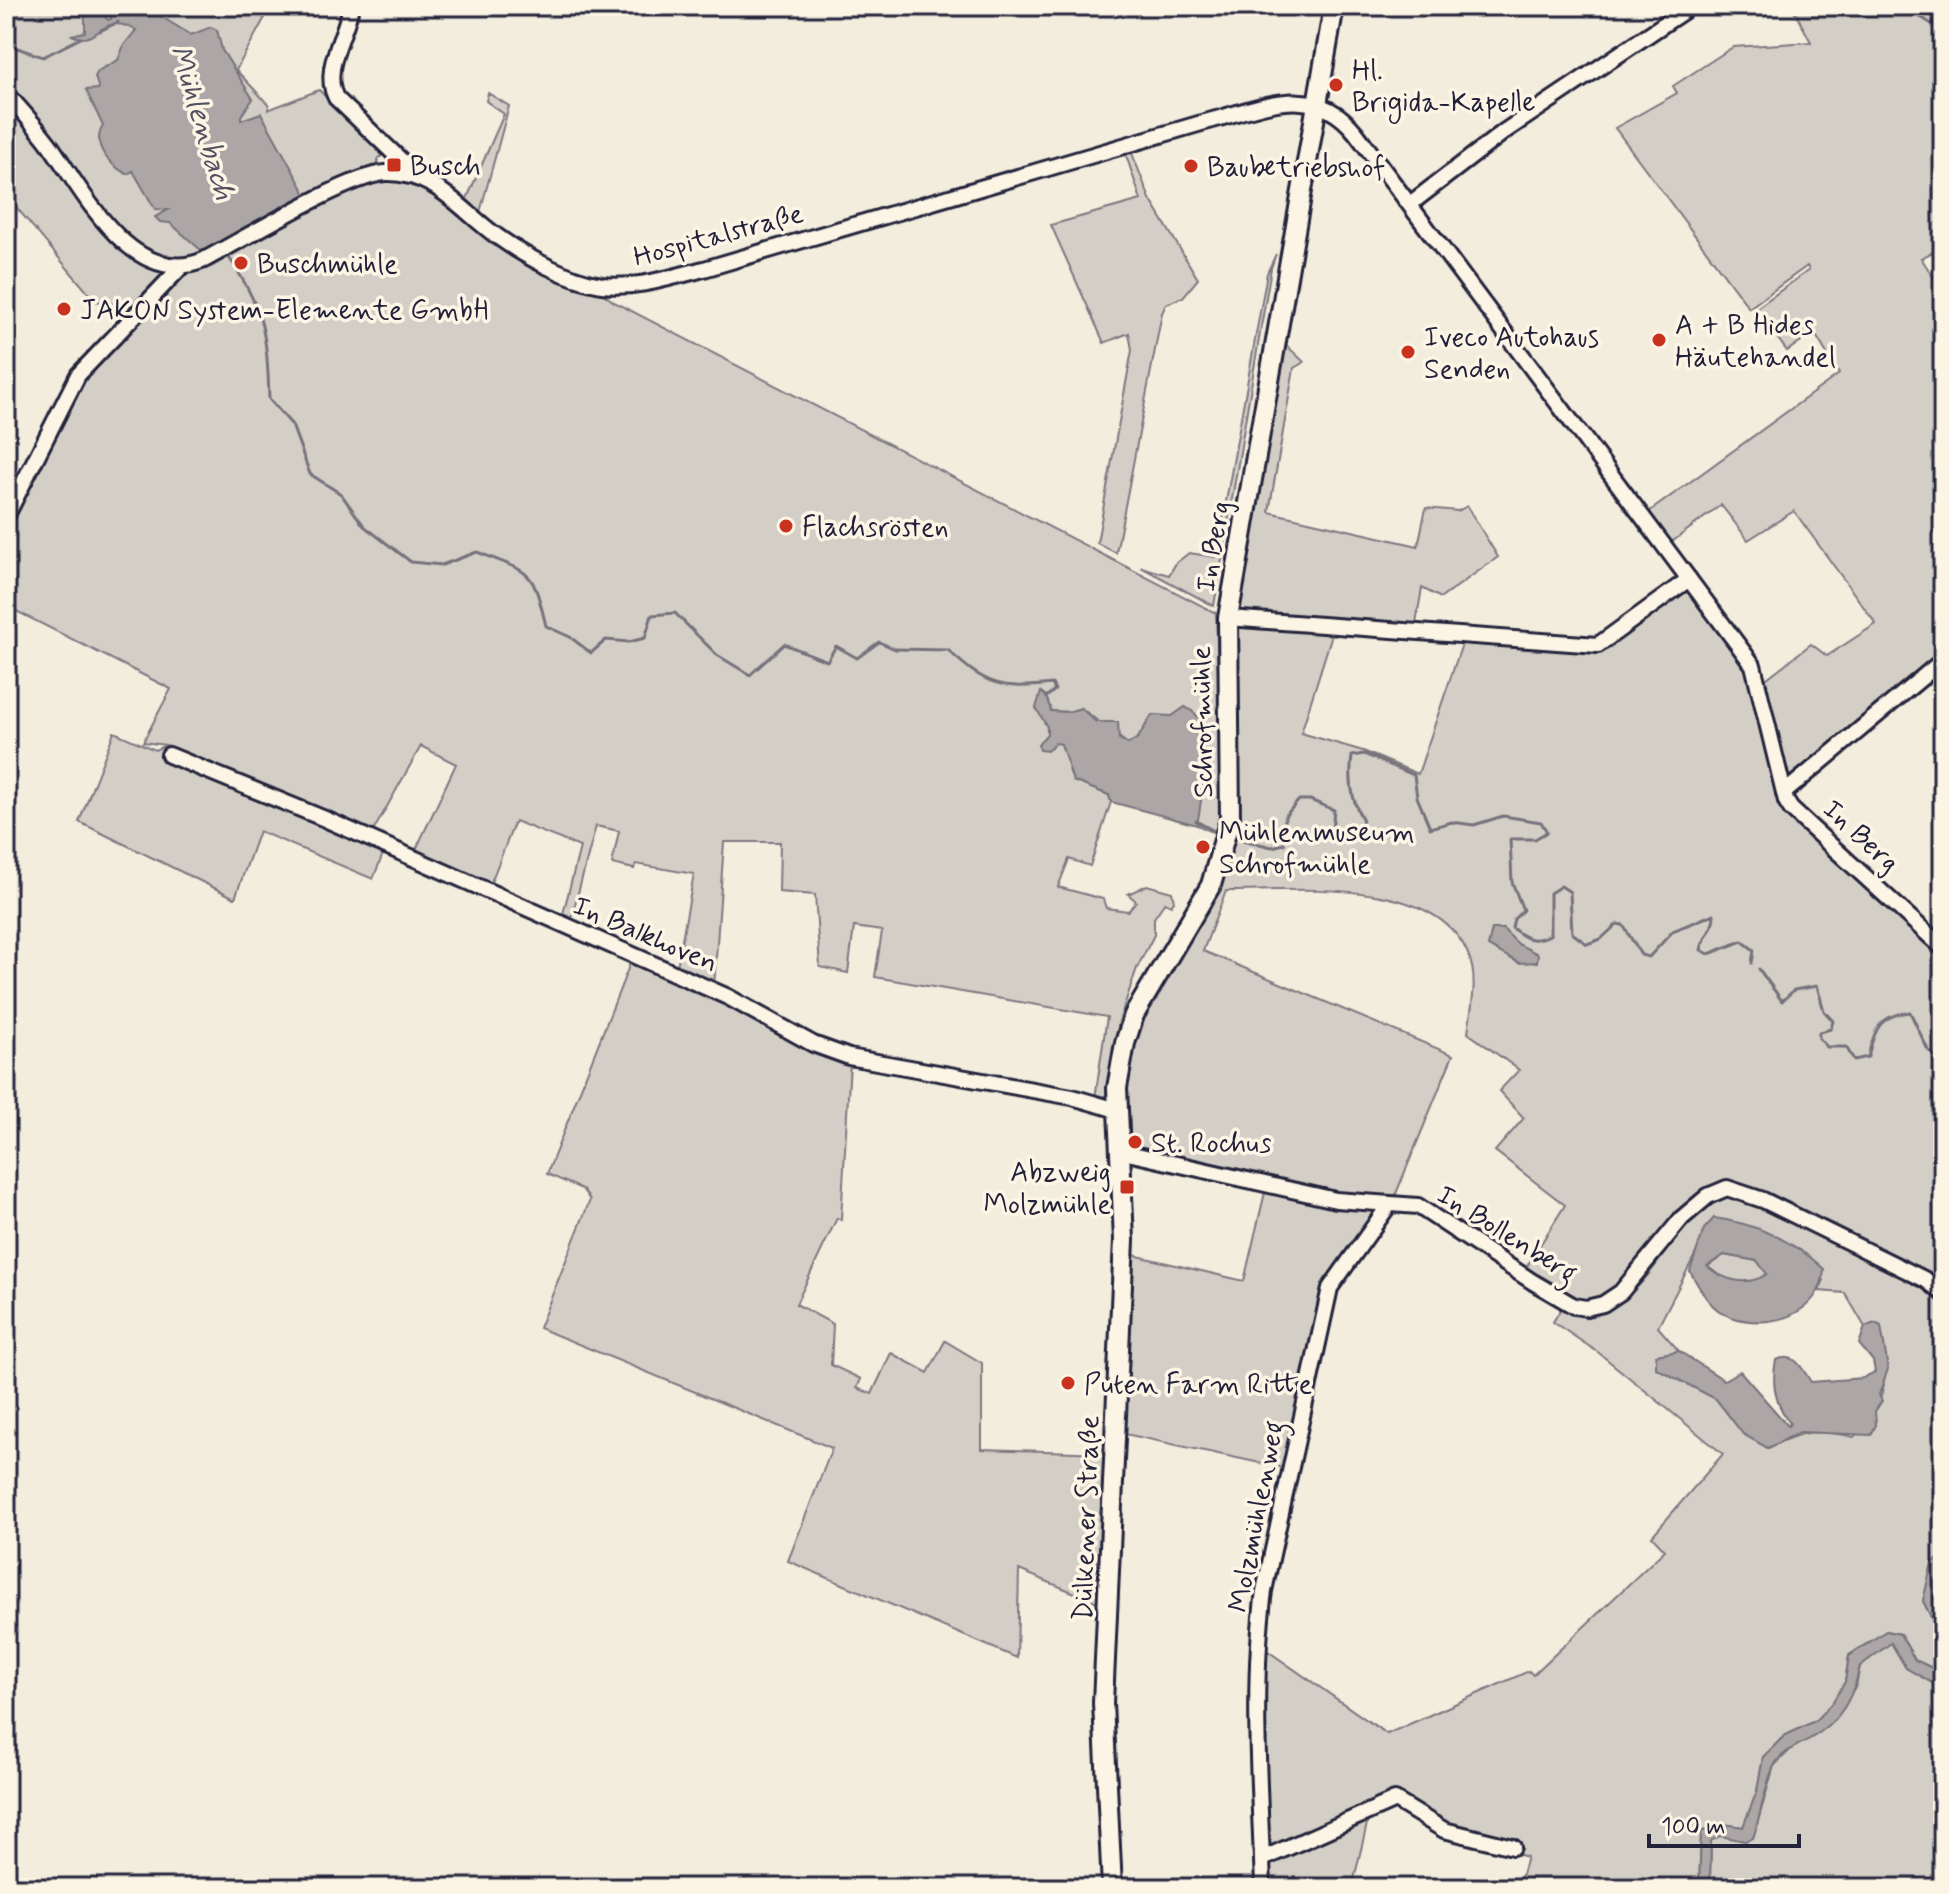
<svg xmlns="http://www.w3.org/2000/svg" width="1949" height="1894" font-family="Mynerve,sans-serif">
	<rect width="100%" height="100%" fill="#f3edde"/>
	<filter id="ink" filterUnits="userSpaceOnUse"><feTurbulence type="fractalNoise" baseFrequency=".0125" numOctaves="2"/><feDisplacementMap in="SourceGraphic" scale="16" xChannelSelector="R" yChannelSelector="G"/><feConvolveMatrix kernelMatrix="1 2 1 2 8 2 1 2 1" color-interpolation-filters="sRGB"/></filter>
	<g filter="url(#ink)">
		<g fill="#d4cfc6" stroke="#7b7880" stroke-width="2" fill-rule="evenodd">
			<path d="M6 6H263L269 10 236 70 269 105 268 110 319 90 384 154 378 159V170L427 188 526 258 601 292 614 302 1216 613 1222 798 1219 835 1197 825 1203 748 1200 720 1152 715 1138 738 1128 744 1081 708 1068 712 1051 711 1046 696 1047 734 1051 748 1055 742 1061 743 1073 781 1109 795 1111 802 1090 866 1069 859 1058 887 1103 899 1106 908 1128 911 1136 901 1128 894 1147 885 1172 892 1174 901 1171 905 1165 902 1154 918V935L1137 968 1119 1021 1105 1100 1095 1098 1107 1017 875 977 882 931 854 927 848 973 820 967 815 895 779 892 780 842H724L714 987 676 972 694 874 636 864 634 869 612 864 619 831 596 826 569 927 561 922 580 847 515 821 488 890 413 856 456 764 421 746 371 835 387 844 373 879 259 831 235 898 79 822 114 732 155 750 166 745 143 742 171 689 6 606V530L85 377 135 306 95 301 6 195Z"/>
			<path d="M1792 6H1943V247L1921 258 1943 292V656L1792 782 1787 779 1762 682 1811 644 1827 656 1876 624 1794 511 1748 540 1721 505 1669 544 1646 514 1839 374 1814 332 1787 351 1758 312V307L1809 270 1807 266 1749 308 1615 128 1677 93 1673 86 1733 47 1811 42Z"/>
			<path d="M488 93 509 106 479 216 465 203 504 114 486 101Z"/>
			<path d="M1130 148 1150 199 1198 279 1183 297 1166 304 1162 313 1116 553 1097 543 1132 350 1129 333 1104 343 1051 225 1141 200 1124 149Z"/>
			<path d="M1276 254 1271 268 1214 606 1141 567 1169 575 1176 563 1189 553 1216 557 1267 273Z"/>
			<path d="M1287 303 1292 304 1286 345 1304 362 1294 368 1269 512 1418 546 1426 508 1458 511 1467 506 1498 557 1441 598 1422 588 1416 623 1409 629 1238 616 1236 598Z"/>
			<path d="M1682 588 1689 589 1746 671 1778 805 1943 954V1286L1722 1184 1616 1293 1581 1305 1524 1271 1565 1205 1495 1151 1524 1118 1499 1091 1519 1070 1468 1033C1471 1007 1479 979 1468 954 1435 875 1295 891 1226 891L1203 951 1453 1055 1393 1201 1337 1197 1127 1143 1121 1090 1133 1031 1228 857 1233 624 1334 628 1301 733 1363 751 1418 774 1464 638 1597 649Z"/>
			<path d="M631 961 850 1062 841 1220 837 1218 796 1304 833 1324 831 1365 861 1379 857 1388 872 1394 891 1353 928 1373 945 1341 982 1363V1449L1104 1453 1097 1602 1019 1570 1017 1658 788 1561 832 1448 539 1328 590 1200 582 1189 547 1174Z"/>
			<path d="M1266 1188 1377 1208 1379 1214 1328 1286 1304 1370 1283 1468 1125 1434 1129 1254 1244 1281Z"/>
			<path d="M1724 1193 1740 1194 1943 1297V1556L1932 1564 1923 1601 1943 1641V1673L1915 1660 1900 1634 1886 1631 1849 1655 1845 1682 1832 1703 1815 1721 1784 1736 1763 1757 1757 1791 1743 1827 1723 1824 1701 1832 1699 1888H1518L1527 1857 1447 1833 1395 1802 1370 1811 1352 1888H1265L1262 1647 1387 1734 1529 1671 1533 1675 1665 1550 1652 1536 1723 1454 1599 1353 1553 1322 1563 1305C1574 1307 1590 1311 1600 1309 1655 1298 1674 1212 1724 1193ZM1714 1218 1778 1236 1824 1280 1819 1291 1845 1293 1865 1327 1875 1323 1884 1384 1878 1407 1854 1437C1815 1429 1803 1430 1768 1448L1743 1434 1716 1399 1656 1368V1355L1679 1351 1658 1327Z"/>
			<path d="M1724 1255 1757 1261 1768 1274C1747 1288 1725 1281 1707 1267Z"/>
			<path d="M1891 1642 1906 1668 1943 1689V1888H1714L1710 1881 1711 1841 1720 1835 1745 1841 1753 1838 1774 1766 1795 1745 1819 1733 1856 1686 1860 1666Z"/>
		</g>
		<g fill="#aca7a6" stroke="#75727b" stroke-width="2" fill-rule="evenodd">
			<path d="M85 6H96L108 20 111 19 110 6H144L191 35 211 27 217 30 222 50 253 99 241 116V120L261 113 307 196 202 251 170 223 160 222 155 217 168 210 155 209 133 171 127 174C109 165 91 145 103 126L86 90 99 89 95 77 98 71 118 60 124 45 136 30C99 10 98 49 72 35L85 32Z"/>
			<path d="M1041 692 1046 696 1051 711 1068 712 1081 708 1096 722H1118L1119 739 1128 744 1138 738 1152 715 1172 716 1185 707C1191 710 1197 714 1200 720 1208 744 1202 800 1197 825L1111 802 1109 795 1073 781 1061 744 1055 743 1047 751 1040 750 1038 744 1047 734V727L1036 708Z"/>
			<path d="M1492 929H1503L1518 944 1538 954 1537 962 1519 963 1488 946Z"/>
			<path d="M1714 1218C1755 1223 1794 1241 1824 1269 1821 1315 1770 1330 1731 1317 1710 1310 1700 1289 1690 1271L1704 1229ZM1724 1255 1757 1261 1767 1274C1748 1287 1724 1281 1707 1266Z"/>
			<path d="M1875 1323 1881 1326 1888 1369 1879 1395 1882 1401 1875 1411 1876 1425 1871 1435 1800 1432 1768 1448 1743 1434 1716 1399 1656 1368V1355L1679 1351 1724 1380 1740 1371 1788 1426 1790 1423C1775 1404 1771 1384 1776 1360 1796 1352 1801 1367 1811 1382L1863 1378 1875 1372 1873 1361 1859 1344 1865 1327Z"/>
			<path d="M1943 1556V1574L1934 1601 1943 1616V1641L1923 1601 1932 1563Z"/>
			<path d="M1886 1631 1900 1634 1915 1660 1943 1673V1689L1906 1668 1891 1643 1860 1666C1854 1694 1843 1717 1819 1733 1804 1744 1783 1749 1774 1766 1767 1778 1759 1822 1753 1838L1745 1841 1720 1836 1711 1841 1710 1881 1714 1888H1699L1701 1832 1723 1824 1743 1827 1757 1791 1763 1757 1784 1736 1815 1721 1832 1703 1845 1682 1849 1656Z"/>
		</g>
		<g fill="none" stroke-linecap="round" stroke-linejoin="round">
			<g stroke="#75727b" stroke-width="3">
				<path d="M1903 6 1943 31"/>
				<path d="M100 31 118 22"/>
				<path d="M6 44 43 57 81 38"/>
				<path d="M226 253C264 308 267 333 269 399L292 425 310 474 341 494 364 526 411 562 442 565 477 552C532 574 532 567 546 626L570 637 591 653 606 640 629 642 645 638 652 615 675 613 717 655 750 675 784 644 827 661 836 646 857 658 879 642 895 649 948 650C985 685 1001 690 1052 684L1055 690 1046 697"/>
				<path d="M1196 821 1218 833"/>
				<path d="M1234 838 1272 847 1284 844 1285 816 1299 800H1310L1334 810 1332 831C1345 834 1356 832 1363 820 1351 801 1349 778 1352 756L1364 754 1414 775 1417 797 1430 828 1452 822 1474 825 1503 816 1541 822 1547 832 1535 839H1510L1512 882 1523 910 1514 919 1512 928C1526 939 1533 943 1550 935V893L1561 886 1570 892 1572 933 1587 944 1601 939 1617 924 1623 925 1641 955 1649 957 1673 931 1714 914C1714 931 1703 936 1701 950L1709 954 1742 941 1754 950 1752 963"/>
				<path d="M1759 969 1782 1001 1794 990 1817 986 1824 1011 1833 1021 1831 1029 1819 1032V1038L1827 1047H1846L1854 1060 1868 1057C1874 1029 1880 1015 1910 1012L1928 1050 1938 1059 1939 1071 1943 1075"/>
			</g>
			<g stroke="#22223b" stroke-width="20">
				<g id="minor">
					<path d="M351 6C346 35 321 70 336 98L407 166 406 175"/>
					<path d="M6 93C21 110 36 126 50 145 84 193 133 290 204 260 242 240 347 176 385 173 435 171 461 211 498 237 526 257 568 280 602 285 637 289 671 277 704 269L1205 122C1261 108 1314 79 1356 133L1753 665 1786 801 1791 809 1943 948"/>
					<path d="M1410 204 1505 131 1691 6"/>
					<path d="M6 517 78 375 182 266"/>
					<path d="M1228 618 1598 645 1689 579"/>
					<path d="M169 755 325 819 728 997 813 1044 849 1057 1072 1097 1117 1110"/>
					<path d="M1784 793 1943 660"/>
					<path d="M1119 1151 1336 1200 1418 1206 1533 1282 1574 1306 1586 1308 1603 1304 1621 1292 1682 1218 1708 1196 1727 1188 1763 1200 1926 1280 1943 1293"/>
					<path d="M1262 1859 1395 1800 1444 1830 1513 1847"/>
					<path d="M1263 1888C1260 1789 1251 1689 1264 1591L1330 1288 1389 1205"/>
				</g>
			</g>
			<g stroke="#22223b" stroke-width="24">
				<path id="major" d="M1112 1888 1103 1703 1124 1240 1117 1088 1125 1043 1134 1015 1211 885 1230 819 1228 618 1334 6"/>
			</g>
			<use href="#minor" stroke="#fcf5e5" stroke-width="14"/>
			<use href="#major" stroke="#fcf5e5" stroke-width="18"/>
		</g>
	</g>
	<g fill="#c8321e" stroke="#fcf5e5" stroke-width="3">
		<circle cx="1336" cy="85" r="8"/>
		<rect x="386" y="157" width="16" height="16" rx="4"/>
		<circle cx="1191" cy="166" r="8"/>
		<circle cx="241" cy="263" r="8"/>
		<circle cx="64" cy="309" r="8"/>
		<circle cx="1659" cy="340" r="8"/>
		<circle cx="1408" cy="352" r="8"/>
		<circle cx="786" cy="526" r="8"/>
		<circle cx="1203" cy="847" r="8"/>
		<circle cx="1135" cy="1142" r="8"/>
		<rect x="1119" y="1179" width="16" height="16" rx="4"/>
		<circle cx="1068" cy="1383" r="8"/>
	</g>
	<g text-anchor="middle" stroke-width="7" stroke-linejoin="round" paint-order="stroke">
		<g font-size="28" fill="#22223b" stroke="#fcf5e5" text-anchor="start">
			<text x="1352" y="79">Hl.<tspan x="1352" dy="32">Brigida-Kapelle</tspan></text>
			<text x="410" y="175">Busch</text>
			<text x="1207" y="176">Baubetriebshof</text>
			<text x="257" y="273">Buschmühle</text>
			<text x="80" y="319">JAKON System-Elemente GmbH</text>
			<text x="1675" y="334">A + B Hides<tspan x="1675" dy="32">Häutehandel</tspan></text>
			<text x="1424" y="346">Iveco Autohaus<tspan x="1424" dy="32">Senden</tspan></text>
			<text x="802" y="536">Flachsrösten</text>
			<text x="1219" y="841">Mühlenmuseum<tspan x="1219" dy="32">Schrofmühle</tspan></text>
			<text x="1151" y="1152">St. Rochus</text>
			<text x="1111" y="1181" text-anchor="end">Abzweig<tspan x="1111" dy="32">Molzmühle</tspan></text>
			<text x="1084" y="1393">Puten Farm Ritte</text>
		</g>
		<g font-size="28" fill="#22223b" stroke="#fcf5e5">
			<text transform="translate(718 234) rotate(-15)" y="10">Hospitalstraße</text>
			<text transform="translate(1212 546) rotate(-80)" y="10">In Berg</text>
			<text transform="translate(1201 722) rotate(-91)" y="10">Schrofmühle</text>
			<text transform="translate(1862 835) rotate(43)" y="10">In Berg</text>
			<text transform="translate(646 933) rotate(23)" y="10">In Balkhoven</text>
			<text transform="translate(1508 1233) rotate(32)" y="10">In Bollenberg</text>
			<text transform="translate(1255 1516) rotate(-79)" y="10">Molzmühlenweg</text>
			<text transform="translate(1085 1518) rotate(-88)" y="10">Dülkener Straße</text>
		</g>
		<g font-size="30" font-style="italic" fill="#525160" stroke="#fcf5e5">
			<text transform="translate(203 122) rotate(73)" y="10">Mühlenbach</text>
		</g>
	</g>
	<rect width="1949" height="1894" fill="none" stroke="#fcf5e5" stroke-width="32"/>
	<rect x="16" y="16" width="1917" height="1862" fill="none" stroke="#22223b" stroke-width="3" filter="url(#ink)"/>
	<path d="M1649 1834v12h150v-12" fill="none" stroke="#22223b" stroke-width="4"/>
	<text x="1661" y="1834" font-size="24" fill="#22223b" stroke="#fcf5e5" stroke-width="6" paint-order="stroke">100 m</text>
</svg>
